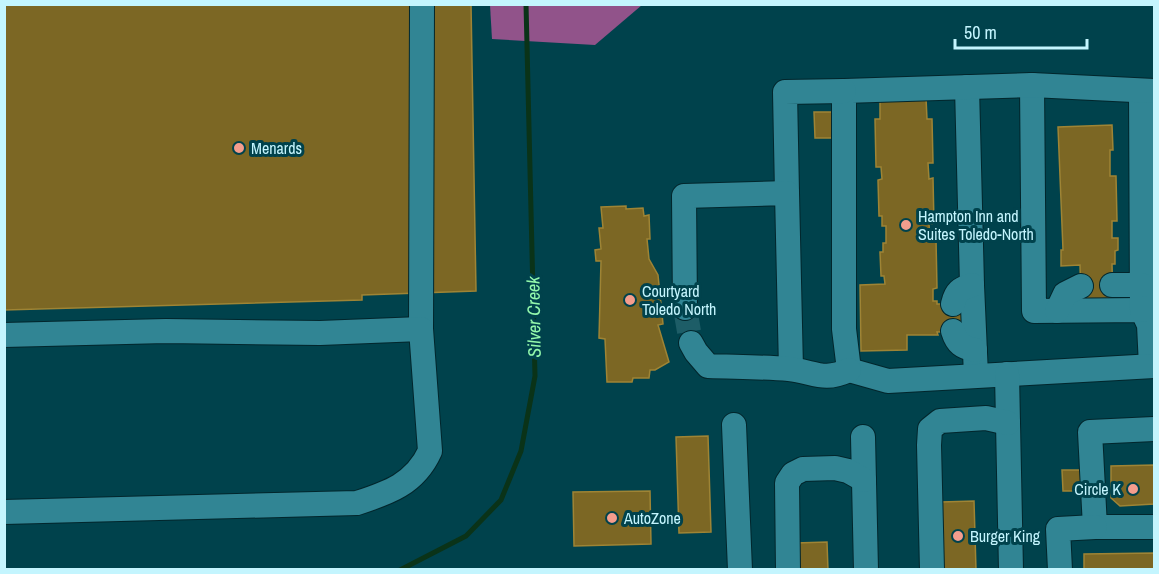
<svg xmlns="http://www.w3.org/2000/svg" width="1159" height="574" font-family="'Archivo Narrow',sans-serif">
	<rect width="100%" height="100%" fill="#00424c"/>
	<path fill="#91538a" d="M490 5V4L642 5 595 45 492 39Z"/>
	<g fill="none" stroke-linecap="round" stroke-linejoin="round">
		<path stroke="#0a3318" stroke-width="5" d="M400 570 466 536 501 500 521 451 535 376 526 4"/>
	</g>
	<g fill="#7c6724" stroke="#9e8435" stroke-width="1.5">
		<path d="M4 4H471L476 291 362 295V300L4 310Z"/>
		<path d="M926 98 927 119H932L933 163H928L929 179 933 178 934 224H929L930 239H936L937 288 933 289V301H937V304H970L971 331 937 332 938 335H907V350L861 351 860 285 885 284 884 276H881L880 252H883V243H886V226H882V216H879L878 180 882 179 881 167H876L875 119H880V99Z"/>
		<path d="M814 112H832V138H815Z"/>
		<path d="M1112 125 1113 150H1110V176H1116L1117 221H1112V238H1118V250L1115 251V264H1112L1113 303H1081L1080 265 1061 266V250H1063L1058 127Z"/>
		<path d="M626 206V209L643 208 644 216 649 215 650 239H647L649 259 658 275 663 324 658 325 669 362 655 370H650L649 378H633L632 382H607L605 339 599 338 601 261H596L595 250 601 249 599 228H603L601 207Z"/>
		<path d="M708 436 711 532 679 533 676 437Z"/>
		<path d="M1154 465V504L1120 506 1111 498V466Z"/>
		<path d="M1062 470H1081V491H1063Z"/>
		<path d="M650 491 651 544 574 546 573 492Z"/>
		<path d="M974 501 976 570H943L941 502Z"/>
		<path d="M827 542 828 570H797L796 543Z"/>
		<path d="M1154 553V570H1084V554Z"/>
	</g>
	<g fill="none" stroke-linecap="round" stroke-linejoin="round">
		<path stroke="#1d5d67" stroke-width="24" stroke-dasharray="24 12" stroke-linecap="butt" d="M685 308 691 343"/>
		<g stroke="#02262c" stroke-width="26">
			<g id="minor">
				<path d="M1032 85 1034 311 1142 310 1149 325 1151 366"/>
				<path d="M967 87 972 285 976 375"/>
				<path d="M1141 91 1142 310"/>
				<path d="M1154 91 1032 85 844 91V329L849 370 888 381 1154 366"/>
				<path d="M787 193 785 92 844 91"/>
				<path d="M1112 285H1142"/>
				<path d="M953 304C956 291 960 289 972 285"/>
				<path d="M685 308 684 196 787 193 791 369"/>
				<path d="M1057 311 1065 294 1081 286"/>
				<path d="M421 329 422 4"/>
				<path d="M953 331C957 344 962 347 975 350"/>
				<path d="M4 335 166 331 320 333 421 329 430 451C415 484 388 493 357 503L4 512"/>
				<path d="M691 343 696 352 708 366C735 367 762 367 789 369 815 372 823 382 849 370"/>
				<path d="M1007 374 1011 570"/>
				<path d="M734 425 740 570"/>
				<path d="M1154 429 1090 432 1095 527H1154"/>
				<path d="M863 437 866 570"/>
				<path d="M788 570 787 483 793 474 803 469 835 468 848 471 864 480"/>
				<path d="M932 570 929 445 930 429 940 421 986 418 1008 423"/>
				<path d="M1060 570 1058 529 1095 527"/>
			</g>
		</g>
		<use href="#minor" stroke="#318594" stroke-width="24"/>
	</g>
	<g fill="#f49d8d" stroke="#00424c" stroke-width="2">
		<circle cx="239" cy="148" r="6"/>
		<circle cx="906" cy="225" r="6"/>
		<circle cx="630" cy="300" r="6"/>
		<circle cx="1133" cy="489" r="6"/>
		<circle cx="612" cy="518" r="6"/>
		<circle cx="958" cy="536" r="6"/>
	</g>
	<g text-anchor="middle" stroke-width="6" stroke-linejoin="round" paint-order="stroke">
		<g font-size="16" fill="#c4f5fe" stroke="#00424c" text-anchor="start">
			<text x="251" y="154">Menards</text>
			<text x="918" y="222">Hampton Inn and<tspan x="918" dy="18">Suites Toledo-North</tspan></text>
			<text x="642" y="297">Courtyard<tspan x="642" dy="18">Toledo North</tspan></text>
			<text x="1121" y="495" text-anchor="end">Circle K</text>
			<text x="624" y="524">AutoZone</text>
			<text x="970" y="542">Burger King</text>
		</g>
		<g font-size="18" font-style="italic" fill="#93f8ac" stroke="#00424c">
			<text transform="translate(534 317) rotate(-91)" y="6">Silver Creek</text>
		</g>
	</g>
	<rect width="1159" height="574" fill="none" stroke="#c4f5fe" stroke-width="12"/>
	<path d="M955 39v9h132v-9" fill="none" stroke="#c4f5fe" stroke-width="3"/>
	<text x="964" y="39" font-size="18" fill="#c4f5fe" stroke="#00424c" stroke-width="4.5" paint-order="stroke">50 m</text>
</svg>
